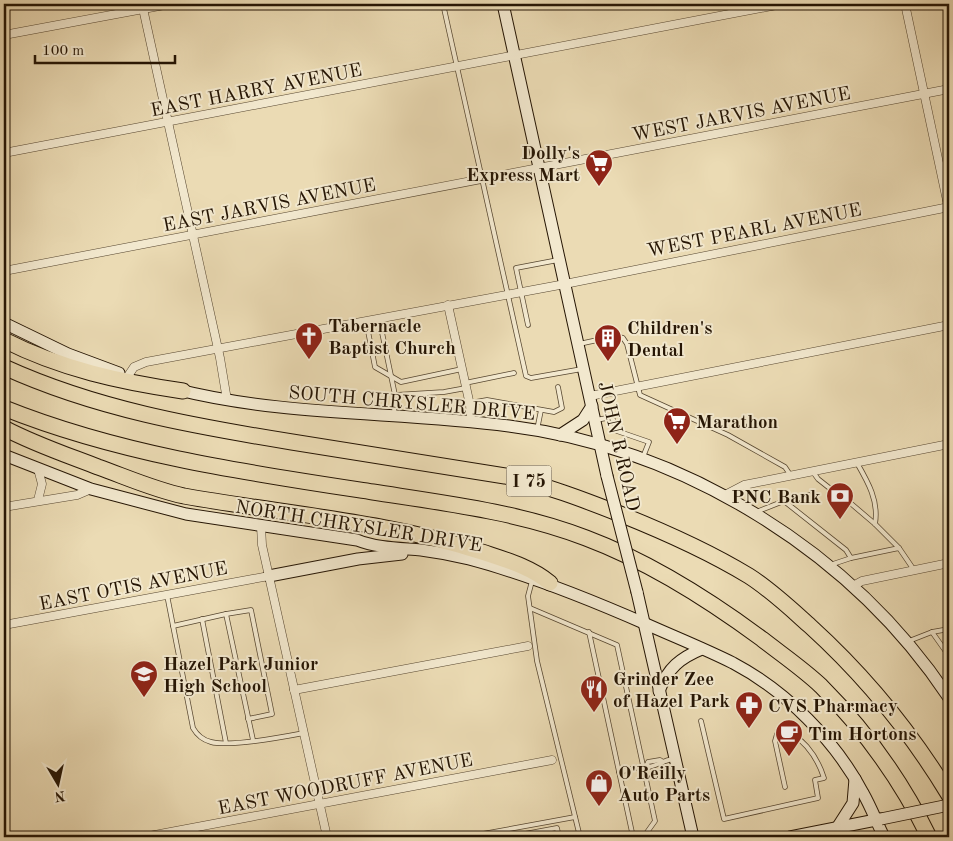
<svg xmlns="http://www.w3.org/2000/svg" width="953" height="841" font-family="'Old Standard TT',serif">
	<rect width="100%" height="100%" fill="#ebdbb4"/>
	<filter id="stains"><feTurbulence type="fractalNoise" baseFrequency=".004" numOctaves="4"/><feColorMatrix values="0 0 0 0 .2 0 0 0 0 .09 0 0 0 0 .02 0 0 0 .5 -.17"/></filter>
	<radialGradient id="worn" r=".72"><stop offset=".6" stop-color="#630" stop-opacity="0"/><stop offset="1" stop-color="#630" stop-opacity=".3"/></radialGradient>
	<g fill="none" stroke-linecap="round" stroke-linejoin="round">
		<g stroke="#564630" stroke-width="5.5">
			<g id="lane">
				<path d="M443 4 526 376 531 378 582 369"/>
				<path d="M379 318 395 395 444 392 466 388"/>
				<path d="M366 321 375 367 401 382 462 369"/>
				<path d="M528 325 516 268 558 260"/>
				<path d="M579 344 616 336 623 338 627 344 640 395 728 435 785 467 791 476"/>
				<path d="M465 383 514 373"/>
				<path d="M470 403 487 400 554 412 562 408 558 387"/>
				<path d="M394 414 395 395"/>
				<path d="M596 420 612 417 617 431 649 442 643 457"/>
				<path d="M537 430 541 410"/>
				<path d="M857 463C868 482 879 501 875 524"/>
				<path d="M813 472 818 479 837 494"/>
				<path d="M784 501 846 550 851 558"/>
				<path d="M848 501 875 524 899 548"/>
				<path d="M756 512 784 501 809 495"/>
				<path d="M830 565 851 558 899 548 914 570"/>
				<path d="M532 581 528 596 537 661 580 837"/>
				<path d="M167 595 193 728C197 735 203 740 211 742 229 747 283 737 304 733"/>
				<path d="M530 608 617 645 655 821 645 835 635 837"/>
				<path d="M226 614 251 610 272 714 248 719"/>
				<path d="M202 619 226 743"/>
				<path d="M173 626 226 614 253 740"/>
				<path d="M589 632 633 837"/>
				<path d="M932 632 949 656"/>
				<path d="M909 641 932 632 949 629"/>
				<path d="M701 721 724 819 818 798 815 780 824 778C818 759 800 728 777 734L775 741 785 787"/>
				<path d="M647 765 648 762 660 760 663 762"/>
				<path d="M619 772 647 765 649 767C658 765 663 761 672 759"/>
				<path d="M466 837 575 817"/>
				<path d="M508 837 557 828 559 837"/>
			</g>
		</g>
		<g stroke="#564630" stroke-width="9">
			<g id="street">
				<path d="M142 4 220 358 227 400"/>
				<path d="M905 4 949 210"/>
				<path d="M4 35 170 4"/>
				<path d="M4 153 782 4"/>
				<path d="M4 271 949 89"/>
				<path d="M448 305 470 405 471 421"/>
				<path d="M128 376 134 367 146 362 565 284 949 207"/>
				<path d="M590 396 949 325"/>
				<path d="M38 469 42 484 38 500"/>
				<path d="M723 496 744 485 949 444"/>
				<path d="M4 507 77 495 91 489"/>
				<path d="M261 526 262 545 327 837"/>
				<path d="M853 586 862 581 949 563"/>
				<path d="M4 625 269 576"/>
				<path d="M294 690 528 646"/>
				<path d="M144 837 552 760"/>
			</g>
		</g>
		<g stroke="#251504" stroke-width="13">
			<g id="secondary">
				<path d="M503 4 607 476"/>
				<path d="M4 323 68 354 119 373"/>
				<path d="M175 389C285 417 398 411 509 426 684 448 852 552 949 698"/>
				<path d="M560 435 583 420 592 406"/>
				<path d="M4 455 91 489 186 514 357 540C377 548 399 548 421 550 437 552 453 555 469 559 530 575 589 599 646 624 675 637 705 649 733 663 786 691 835 740 863 793 871 807 877 823 884 837"/>
				<path d="M269 576 358 559 402 554"/>
				<path d="M637 592 693 837"/>
				<path d="M659 691C668 668 680 658 702 649"/>
				<path d="M837 828 853 803 855 779"/>
				<path d="M790 837 881 819"/>
			</g>
		</g>
		<g stroke="#251504" stroke-width="17">
			<g id="highway">
				<path d="M4 340C61 369 121 382 183 391"/>
				<path d="M4 367C96 409 193 426 292 442 363 453 434 465 505 476 545 485 582 499 620 514 665 532 708 551 749 576 771 590 791 609 810 626 865 676 911 732 949 795"/>
				<path d="M4 408C121 455 248 473 373 492 444 503 519 512 586 538 650 562 708 599 762 639 781 654 803 669 821 686 864 729 902 782 929 837"/>
				<path d="M4 428C34 444 67 455 98 467 126 477 155 490 184 496 284 514 386 521 482 552 506 560 531 567 550 583"/>
			</g>
		</g>
		<use href="#lane" stroke="#f2e8ce" stroke-width="4"/>
		<use href="#street" stroke="#f2e8ce" stroke-width="8"/>
		<use href="#secondary" stroke="#f2e8ce" stroke-width="11"/>
		<use href="#highway" stroke="#ebdbb4" stroke-width="15"/>
		<g stroke="#251504" stroke-width="13" stroke-linecap="butt">
			<g id="secondary-bridge">
				<path d="M607 476 637 592"/>
				<path d="M881 819 949 805"/>
			</g>
		</g>
		<use href="#secondary-bridge" stroke="#f2e8ce" stroke-width="11"/>
	</g>
	<defs>
		<g id="supermarket-pin" transform="scale(1.4375)"><path d="M0 17L-7.5 6A9.5 9.5 0 1 1 7.5 6Z" fill="#8f2418" stroke="#f2e8ce"/><path d="M-6-5.5h2.5l.6 2H6L4.5 2H-2.5L-4.4-4H-6ZM-1.5 3.2a1.3 1.3 0 1 0 .1 0ZM3 3.2a1.3 1.3 0 1 0 .1 0Z" fill="#fff"/></g>
		<g id="church-pin" transform="scale(1.4375)"><path d="M0 17L-7.5 6A9.5 9.5 0 1 1 7.5 6Z" fill="#8f2418" stroke="#f2e8ce"/><path d="M-1.2-6h2.4v3.5h3.3v2.4h-3.3V6h-2.4V-.1h-3.3v-2.4h3.3Z" fill="#fff"/></g>
		<g id="building-pin" transform="scale(1.4375)"><path d="M0 17L-7.5 6A9.5 9.5 0 1 1 7.5 6Z" fill="#8f2418" stroke="#f2e8ce"/><path d="M-4-6H4V6H1V3H-1V6H-4ZM-2.5-4.3h1.7v1.8h-1.7ZM.8-4.3h1.7v1.8H.8ZM-2.5-1h1.7V.8h-1.7ZM.8-1h1.7V.8H.8Z" fill="#fff"/></g>
		<g id="bank-pin" transform="scale(1.4375)"><path d="M0 17L-7.5 6A9.5 9.5 0 1 1 7.5 6Z" fill="#8f2418" stroke="#f2e8ce"/><path d="M-6-4H6V4H-6ZM0-2.3a2.3 2.3 0 1 0 0 4.6a2.3 2.3 0 1 0 0-4.6Z" fill="#fff"/></g>
		<g id="school-pin" transform="scale(1.4375)"><path d="M0 17L-7.5 6A9.5 9.5 0 1 1 7.5 6Z" fill="#8f2418" stroke="#f2e8ce"/><path d="M0-5L7-2L0 1L-7-2ZM-4 1L0 2.5L4 1V4Q0 6-4 4Z" fill="#fff"/></g>
		<g id="restaurant-pin" transform="scale(1.4375)"><path d="M0 17L-7.5 6A9.5 9.5 0 1 1 7.5 6Z" fill="#8f2418" stroke="#f2e8ce"/><path d="M-5-6h1v4h1v-4h1v4h1v-4h1v5L-1.5 .5V6h-2V.5L-5-1ZM5-6V6H3V1.5H1.5Q1.5-4 5-6Z" fill="#fff"/></g>
		<g id="pharmacy-pin" transform="scale(1.4375)"><path d="M0 17L-7.5 6A9.5 9.5 0 1 1 7.5 6Z" fill="#8f2418" stroke="#f2e8ce"/><path d="M-2-6h4v4h4v4h-4v4h-4v-4h-4v-4h4Z" fill="#fff"/></g>
		<g id="cafe-pin" transform="scale(1.4375)"><path d="M0 17L-7.5 6A9.5 9.5 0 1 1 7.5 6Z" fill="#8f2418" stroke="#f2e8ce"/><path d="M-5.5-4.5H6V0H3Q3 3.5 0 3.5H-2.5Q-5.5 3.5-5.5 0ZM3-3.2v2h1.7v-2ZM-6 4.5H4V6H-6Z" fill="#fff"/></g>
		<g id="shop-pin" transform="scale(1.4375)"><path d="M0 17L-7.5 6A9.5 9.5 0 1 1 7.5 6Z" fill="#8f2418" stroke="#f2e8ce"/><path d="M-5-2.5h2.3a2.7 3.5 0 0 1 5.4 0H5L5.5 6h-11ZM-1.5-2.5h3a1.5 2.3 0 0 0-3 0Z" fill="#fff"/></g>
	</defs>
	<g fill-rule="evenodd">
		<use href="#supermarket-pin" x="599" y="163"/>
		<use href="#church-pin" x="309" y="336"/>
		<use href="#building-pin" x="608" y="338"/>
		<use href="#supermarket-pin" x="677" y="421"/>
		<use href="#bank-pin" x="840" y="496"/>
		<use href="#school-pin" x="144" y="674"/>
		<use href="#restaurant-pin" x="594" y="689"/>
		<use href="#pharmacy-pin" x="749" y="705"/>
		<use href="#cafe-pin" x="789" y="733"/>
		<use href="#shop-pin" x="599" y="783"/>
	</g>
	<g text-anchor="middle" stroke-width="4" stroke-linejoin="round" paint-order="stroke">
		<rect fill="#f2e8ce" stroke="#625441" stroke-width="1" x="506.5" y="465.5" width="45" height="31" rx="4"/>
		<g font-size="18" font-weight="bold" fill="#251504">
			<text x="529" y="487">I 75</text>
		</g>
		<g font-size="19" fill="#251504" stroke="#f2e8ce">
			<text transform="translate(256 89) rotate(-11)" y="7">EAST HARRY AVENUE</text>
			<text transform="translate(741 113) rotate(-11)" y="7">WEST JARVIS AVENUE</text>
			<text transform="translate(269 204) rotate(-11)" y="7">EAST JARVIS AVENUE</text>
			<text transform="translate(754 229) rotate(-11)" y="7">WEST PEARL AVENUE</text>
			<text transform="translate(412 402) rotate(5)" y="7">SOUTH CHRYSLER DRIVE</text>
			<text transform="translate(620 446) rotate(77)" y="7">JOHN R ROAD</text>
			<text transform="translate(359 525) rotate(9)" y="7">NORTH CHRYSLER DRIVE</text>
			<text transform="translate(133 585) rotate(-11)" y="7">EAST OTIS AVENUE</text>
			<text transform="translate(345 783) rotate(-11)" y="7">EAST WOODRUFF AVENUE</text>
		</g>
		<g font-size="19" font-weight="bold" fill="#251504" stroke="#f2e8ce" text-anchor="start">
			<text x="580" y="159" text-anchor="end">Dolly's<tspan x="580" dy="22">Express Mart</tspan></text>
			<text x="328" y="332">Tabernacle<tspan x="328" dy="22">Baptist Church</tspan></text>
			<text x="627" y="334">Children's<tspan x="627" dy="22">Dental</tspan></text>
			<text x="696" y="428">Marathon</text>
			<text x="821" y="503" text-anchor="end">PNC Bank</text>
			<text x="163" y="670">Hazel Park Junior<tspan x="163" dy="22">High School</tspan></text>
			<text x="613" y="685">Grinder Zee<tspan x="613" dy="22">of Hazel Park</tspan></text>
			<text x="768" y="712">CVS Pharmacy</text>
			<text x="808" y="740">Tim Hortons</text>
			<text x="618" y="779">O'Reilly<tspan x="618" dy="22">Auto Parts</tspan></text>
		</g>
	</g>
	<rect width="953" height="841" fill="none" stroke="#ebdbb4" stroke-width="20"/>
	<rect x="5" y="5" width="943" height="831" fill="none" stroke="#251504" stroke-width="2.5"/>
	<rect x="10" y="10" width="933" height="821" fill="none" stroke="#251504"/>
	<g transform="translate(58 784) rotate(171)" stroke="#f2e8ce" stroke-width="4" paint-order="stroke">
	<path d="M0-4L9 19L0 12L-9 19Z" fill="#251504"/>
	<text y="-8" font-size="14" font-weight="bold" text-anchor="middle" fill="#251504">N</text>
	</g>
	<path d="M35 55v8h140v-8" fill="none" stroke="#251504" stroke-width="2.5"/>
	<text x="42" y="55" font-size="15" fill="#251504" stroke="#f2e8ce" stroke-width="4" paint-order="stroke">100 m</text>
	<rect width="100%" height="100%" filter="url(#stains)"/>
	<rect width="100%" height="100%" fill="url(#worn)"/>
</svg>
